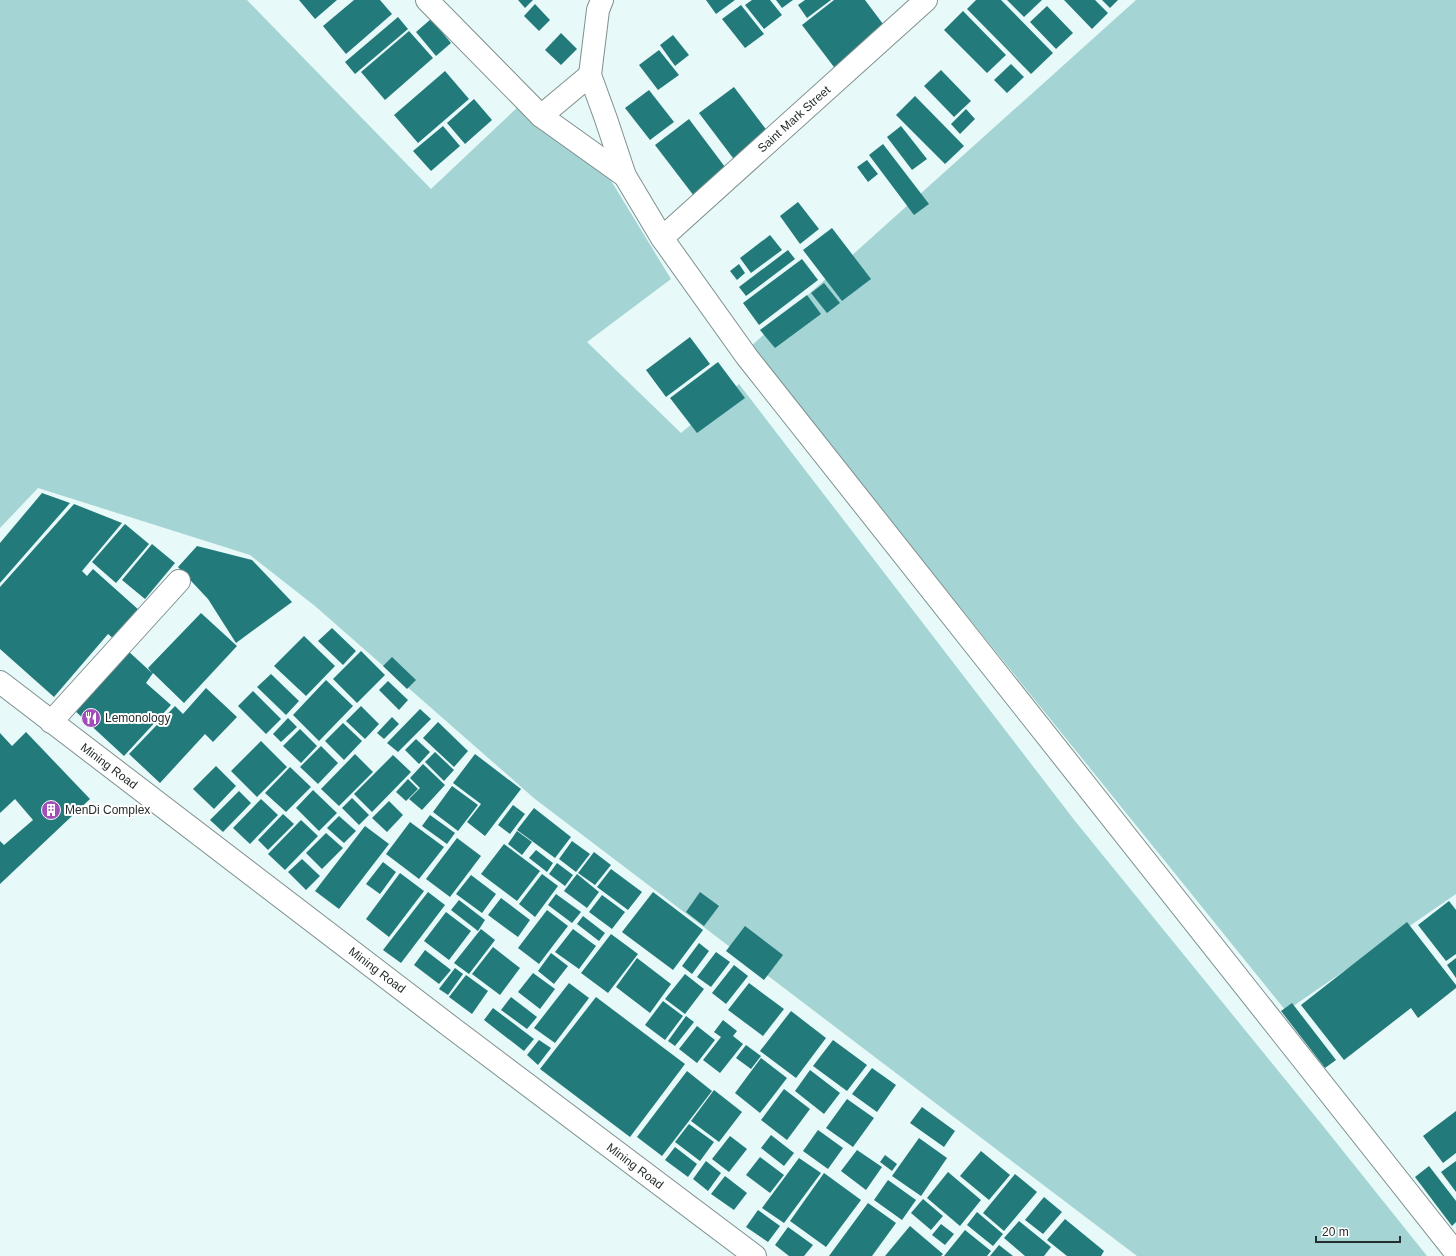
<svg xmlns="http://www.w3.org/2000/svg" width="1456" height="1256" font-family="Helvetica,sans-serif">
	<rect width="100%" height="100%" fill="#e7f9f8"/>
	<g fill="#a4d4d3">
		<path d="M0 0H247L431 189 520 105 610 179 671 279 587 342 681 433 739 384 1075 821 1319 1121 1427 1256H1137L535 799 315 606 250 555 38 488 0 528Z"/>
		<path d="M1136 0H1456V894L1286 1011 750 347Z"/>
	</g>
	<g fill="#227b7a">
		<path d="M299 0H337L315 19Z"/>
		<path d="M354 0H380L392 14 346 54 323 26Z"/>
		<path d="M518 0H533L525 8Z"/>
		<path d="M706 0H735L716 14Z"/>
		<path d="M752 0H770L782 15 764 29 745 5Z"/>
		<path d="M776 0H793L782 8Z"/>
		<path d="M805 0H831L807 18 798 5Z"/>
		<path d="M834 0H865L889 32 837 71 802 25Z"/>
		<path d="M976 0H1001L1053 53 1031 74 967 9Z"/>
		<path d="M1007 0H1042L1024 17Z"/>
		<path d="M1064 0H1095L1108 13 1092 29Z"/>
		<path d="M1102 0H1118L1110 8Z"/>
		<path d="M535 4 550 20 539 31 524 16Z"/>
		<path d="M741 5 764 34 745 48 722 19Z"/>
		<path d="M1047 6 1073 33 1056 49 1030 22Z"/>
		<path d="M963 11 1006 55 987 73 944 30Z"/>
		<path d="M398 17 408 29 355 74 345 62Z"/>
		<path d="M431 19 451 43 436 56 416 32Z"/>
		<path d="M409 31 433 58 385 100 361 72Z"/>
		<path d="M561 33 577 49 561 65 545 50Z"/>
		<path d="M673 35 689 55 675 66 660 45Z"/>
		<path d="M659 50 679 75 658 90 639 65Z"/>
		<path d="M1011 64 1024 77 1007 93 994 80Z"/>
		<path d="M941 70 971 101 954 117 924 86Z"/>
		<path d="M445 71 469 99 418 143 394 115Z"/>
		<path d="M734 87 771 136 736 162 699 113Z"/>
		<path d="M649 90 674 122 650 140 625 108Z"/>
		<path d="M915 96 964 146 945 164 896 115Z"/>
		<path d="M474 99 492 120 465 144 447 123Z"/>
		<path d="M966 109 975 119 960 134 951 124Z"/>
		<path d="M689 119 728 171 694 196 655 145Z"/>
		<path d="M443 126 460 146 431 171 413 151Z"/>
		<path d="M901 126 927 159 912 170 887 137Z"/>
		<path d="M883 144 929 204 914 215 869 155Z"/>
		<path d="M867 160 878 174 868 182 857 167Z"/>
		<path d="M798 202 819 229 800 244 780 216Z"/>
		<path d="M832 228 871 279 842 301 803 250Z"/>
		<path d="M770 235 782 250 751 273 740 258Z"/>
		<path d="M788 250 795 259 746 296 739 287Z"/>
		<path d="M802 259 818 280 759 325 743 303Z"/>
		<path d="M739 264 745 273 737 280 730 271Z"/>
		<path d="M824 283 840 303 827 313 811 293Z"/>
		<path d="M807 295 821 314 775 348 760 330Z"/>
		<path d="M690 337 710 364 666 397 646 370Z"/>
		<path d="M718 362 745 398 697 433 670 398Z"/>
		<path d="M42 493 70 503 0 583V543Z"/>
		<path d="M74 504 122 523 82 571 87 576 93 569 140 611 115 640 108 634 54 697 0 649V587Z"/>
		<path d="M125 524 149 544 116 583 92 562Z"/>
		<path d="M152 544 175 563 145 599 122 580Z"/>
		<path d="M197 546 252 560 292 602 236 643 208 599 178 567Z"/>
		<path d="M201 613 237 646 184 703 153 673 146 683 171 705 124 756 73 709 127 650 152 673 148 668Z"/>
		<path d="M332 628 356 651 343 665 318 641Z"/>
		<path d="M304 636 335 666 306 696 274 666Z"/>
		<path d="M361 651 385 675 357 703 333 679Z"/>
		<path d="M392 657 416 680 407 689 383 666Z"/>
		<path d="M271 674 299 701 286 715 257 687Z"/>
		<path d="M326 680 353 706 319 741 293 715Z"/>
		<path d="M388 681 408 700 399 710 379 690Z"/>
		<path d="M206 688 237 717 213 742 205 734 160 783 129 754 175 706 183 714Z"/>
		<path d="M253 691 281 719 266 734 238 706Z"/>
		<path d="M361 706 379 724 365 739 346 721Z"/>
		<path d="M420 709 431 719 398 752 387 743Z"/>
		<path d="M392 717 399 724 384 739 377 733Z"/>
		<path d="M288 718 297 727 281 742 273 734Z"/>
		<path d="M438 722 468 751 454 767 423 738Z"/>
		<path d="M343 723 362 741 344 760 325 741Z"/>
		<path d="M300 729 317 746 301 763 283 746Z"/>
		<path d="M26 732 90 799 0 884V841L4 845 33 820 15 799 0 813V733L12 746Z"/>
		<path d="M416 739 430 752 419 764 405 750Z"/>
		<path d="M261 741 287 767 257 797 231 771Z"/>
		<path d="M321 746 338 763 318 784 300 767Z"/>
		<path d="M435 752 454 770 444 781 425 762Z"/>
		<path d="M355 754 373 772 339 806 321 789Z"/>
		<path d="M475 754 521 789 485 836 467 822 481 804 453 783Z"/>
		<path d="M393 755 411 772 372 812 354 794Z"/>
		<path d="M423 764 445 785 422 810 409 799 420 788 410 778Z"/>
		<path d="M216 766 236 786 214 809 193 789Z"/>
		<path d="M290 767 311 787 286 812 265 793Z"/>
		<path d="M408 779 418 789 406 801 396 792Z"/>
		<path d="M452 786 478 805 458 831 433 812Z"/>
		<path d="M313 790 337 813 319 831 296 808Z"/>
		<path d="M239 791 251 803 223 832 210 820Z"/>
		<path d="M352 798 369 815 359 825 342 808Z"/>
		<path d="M261 799 278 815 250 844 233 828Z"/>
		<path d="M389 801 403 815 387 832 372 818Z"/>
		<path d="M513 805 525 814 510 834 498 825Z"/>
		<path d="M534 808 571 837 555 858 517 830Z"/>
		<path d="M283 814 294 824 268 850 258 840Z"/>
		<path d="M430 815 455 833 447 844 422 826Z"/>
		<path d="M339 816 356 831 344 843 327 828Z"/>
		<path d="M301 820 318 836 285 870 268 854Z"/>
		<path d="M410 822 444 847 419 879 386 854Z"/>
		<path d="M365 826 389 844 339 909 315 891Z"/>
		<path d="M517 831 532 842 522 855 508 844Z"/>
		<path d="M326 833 343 848 322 869 306 853Z"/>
		<path d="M457 838 481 856 450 897 426 879Z"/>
		<path d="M572 841 590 854 576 872 559 859Z"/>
		<path d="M504 844 540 871 517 901 481 874Z"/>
		<path d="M536 850 553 863 547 872 529 858Z"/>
		<path d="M594 852 611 865 595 885 578 873Z"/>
		<path d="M302 859 320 876 306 890 288 872Z"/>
		<path d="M383 862 396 872 380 894 366 884Z"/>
		<path d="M557 863 573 875 565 886 549 874Z"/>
		<path d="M611 869 642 892 628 910 597 887Z"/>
		<path d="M400 873 424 891 389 937 366 919Z"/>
		<path d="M542 874 558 886 535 917 519 904Z"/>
		<path d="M577 874 599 892 587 908 564 891Z"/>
		<path d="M471 875 496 894 482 913 456 894Z"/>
		<path d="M428 892 445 905 401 963 383 950Z"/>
		<path d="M653 892 703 930 673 970 622 932Z"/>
		<path d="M700 892 719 906 704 926 686 912Z"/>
		<path d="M556 894 581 912 572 923 548 905Z"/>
		<path d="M602 895 625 912 612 929 589 912Z"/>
		<path d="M501 898 530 920 518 937 488 915Z"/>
		<path d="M459 900 485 920 478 931 451 910Z"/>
		<path d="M1449 901 1456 910V954L1446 961 1418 925Z"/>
		<path d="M547 910 568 926 539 964 518 948Z"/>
		<path d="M446 912 471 931 449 960 424 941Z"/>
		<path d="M583 916 605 933 599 941 577 924Z"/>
		<path d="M1407 922 1456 985V988L1418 1018 1411 1008 1344 1060 1301 1005Z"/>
		<path d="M745 926 783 955 764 980 726 951Z"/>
		<path d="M481 929 495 940 469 974 454 963Z"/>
		<path d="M573 929 596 946 579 969 555 952Z"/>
		<path d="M611 934 638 954 608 993 581 973Z"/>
		<path d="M699 943 709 951 692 974 682 966Z"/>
		<path d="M493 947 520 968 500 995 472 974Z"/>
		<path d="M425 950 451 970 439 984 414 965Z"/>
		<path d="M716 952 730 962 711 987 697 977Z"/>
		<path d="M551 953 568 966 554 984 538 971Z"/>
		<path d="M637 958 671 984 650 1013 616 987Z"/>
		<path d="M1456 958V978L1447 965Z"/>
		<path d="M734 965 748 976 726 1004 712 993Z"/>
		<path d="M455 968 463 974 448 995 439 989Z"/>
		<path d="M533 973 555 989 540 1009 518 992Z"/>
		<path d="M685 974 704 989 685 1014 665 999Z"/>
		<path d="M466 975 488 991 472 1014 449 997Z"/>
		<path d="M569 983 589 998 555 1043 534 1028Z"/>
		<path d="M749 983 784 1009 763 1036 728 1010Z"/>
		<path d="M511 997 537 1017 527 1029 501 1010Z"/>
		<path d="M596 997 685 1064 630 1137 540 1069Z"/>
		<path d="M663 1001 683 1016 665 1040 645 1025Z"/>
		<path d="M1292 1003 1336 1060 1325 1068 1281 1011Z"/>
		<path d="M493 1008 534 1039 524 1051 484 1020Z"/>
		<path d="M791 1011 826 1038 796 1078 760 1051Z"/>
		<path d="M686 1016 694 1022 675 1046 668 1041Z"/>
		<path d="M723 1020 737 1031 733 1036 743 1044 720 1073 703 1060 721 1037 714 1032Z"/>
		<path d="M697 1026 715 1040 697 1063 679 1049Z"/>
		<path d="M539 1040 551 1048 538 1065 527 1055Z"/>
		<path d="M833 1040 867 1065 847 1091 813 1066Z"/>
		<path d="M746 1045 761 1056 751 1069 736 1058Z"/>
		<path d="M761 1058 787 1078 760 1113 735 1093Z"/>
		<path d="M872 1068 896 1085 877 1112 852 1094Z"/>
		<path d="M810 1070 840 1093 824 1114 795 1091Z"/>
		<path d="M687 1071 712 1091 662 1156 637 1137Z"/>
		<path d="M784 1089 810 1109 787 1140 761 1120Z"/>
		<path d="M714 1090 742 1112 719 1142 691 1121Z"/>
		<path d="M847 1099 874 1118 853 1147 826 1128Z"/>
		<path d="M922 1107 955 1131 944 1147 910 1123Z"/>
		<path d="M1456 1111V1153L1443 1163 1423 1136Z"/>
		<path d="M689 1124 714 1142 700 1161 675 1142Z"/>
		<path d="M818 1130 843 1148 828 1169 803 1151Z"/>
		<path d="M771 1135 794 1153 784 1166 761 1148Z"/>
		<path d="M730 1136 747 1149 729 1172 712 1159Z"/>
		<path d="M919 1138 947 1158 921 1196 892 1176Z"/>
		<path d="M675 1147 697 1164 688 1177 665 1160Z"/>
		<path d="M857 1150 882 1167 866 1190 841 1171Z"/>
		<path d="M981 1151 1010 1175 989 1200 960 1176Z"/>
		<path d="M885 1155 897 1164 892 1171 880 1162Z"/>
		<path d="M760 1157 784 1175 770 1193 746 1175Z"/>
		<path d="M799 1158 821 1173 784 1223 762 1208Z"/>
		<path d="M706 1161 721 1173 708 1191 693 1179Z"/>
		<path d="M1456 1161V1192L1441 1172Z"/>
		<path d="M1429 1166 1456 1201V1222L1452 1226 1415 1177Z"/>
		<path d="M948 1172 981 1200 960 1226 927 1198Z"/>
		<path d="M824 1173 861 1200 826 1247 790 1221Z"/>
		<path d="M1015 1174 1037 1192 1004 1231 983 1213Z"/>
		<path d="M725 1176 747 1193 734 1210 711 1194Z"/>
		<path d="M888 1180 916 1200 902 1220 874 1200Z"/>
		<path d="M1044 1197 1062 1212 1043 1234 1025 1220Z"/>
		<path d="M923 1199 943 1216 931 1230 911 1213Z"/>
		<path d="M868 1203 896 1223 872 1256H829Z"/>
		<path d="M758 1210 780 1226 768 1242 746 1227Z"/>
		<path d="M977 1212 1003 1234 993 1246 967 1225Z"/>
		<path d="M1065 1219 1104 1251 1101 1256H1067L1047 1240Z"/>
		<path d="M1019 1221 1051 1247 1044 1256H1025L1004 1238Z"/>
		<path d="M941 1224 954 1234 945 1245 932 1235Z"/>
		<path d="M910 1226 943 1254 941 1256H885Z"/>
		<path d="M788 1227 813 1245 804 1256H789L775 1245Z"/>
		<path d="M965 1230 991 1251 987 1256H944Z"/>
		<path d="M999 1245 1013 1256H990Z"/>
	</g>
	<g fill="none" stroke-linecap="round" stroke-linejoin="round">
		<g stroke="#7f908f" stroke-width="24">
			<g id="minor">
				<path d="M427 0 541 116 625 176 662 238 747 357 1456 1253"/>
				<path d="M602 0 598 10 590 75 606 119 625 176"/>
				<path d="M541 116 590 75"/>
				<path d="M662 238 926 0"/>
				<path d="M51 722 179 581"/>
			</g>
		</g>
		<g stroke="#7f908f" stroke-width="24">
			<path id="tertiary" d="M0 682 451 1027 755 1256"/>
		</g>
		<use href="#minor" stroke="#fff" stroke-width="22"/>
		<use href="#tertiary" stroke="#fff" stroke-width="22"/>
	</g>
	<defs>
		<g id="restaurant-disc" transform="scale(1)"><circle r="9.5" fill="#a34dba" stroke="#fff"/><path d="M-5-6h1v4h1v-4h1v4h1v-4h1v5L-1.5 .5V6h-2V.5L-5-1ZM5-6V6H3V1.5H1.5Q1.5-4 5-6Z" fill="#fff"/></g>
		<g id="building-disc" transform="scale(1)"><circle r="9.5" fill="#a34dba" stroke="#fff"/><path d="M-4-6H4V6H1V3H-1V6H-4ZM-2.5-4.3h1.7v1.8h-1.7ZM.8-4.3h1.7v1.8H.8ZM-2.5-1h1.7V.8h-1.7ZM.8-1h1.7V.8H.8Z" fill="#fff"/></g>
	</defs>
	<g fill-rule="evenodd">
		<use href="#restaurant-disc" x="91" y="718"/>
		<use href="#building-disc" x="51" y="810"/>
	</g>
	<g text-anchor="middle" stroke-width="4" stroke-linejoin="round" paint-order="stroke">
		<g font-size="12" fill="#262d2d" stroke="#fff">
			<text transform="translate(794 119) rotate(-42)" y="4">Saint Mark Street</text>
			<text transform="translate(109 766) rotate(37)" y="4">Mining Road</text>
			<text transform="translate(377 970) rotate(37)" y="4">Mining Road</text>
			<text transform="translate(635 1166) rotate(37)" y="4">Mining Road</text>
		</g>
		<g font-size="12" fill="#262d2d" stroke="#fff" text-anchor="start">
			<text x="105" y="722">Lemonology</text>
			<text x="65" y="814">MenDi Complex</text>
		</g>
	</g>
	<path d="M1316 1236v6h84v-6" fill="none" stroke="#262d2d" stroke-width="2"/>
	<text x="1322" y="1236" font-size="12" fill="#262d2d" stroke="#ffffff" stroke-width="3" paint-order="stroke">20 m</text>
</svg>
